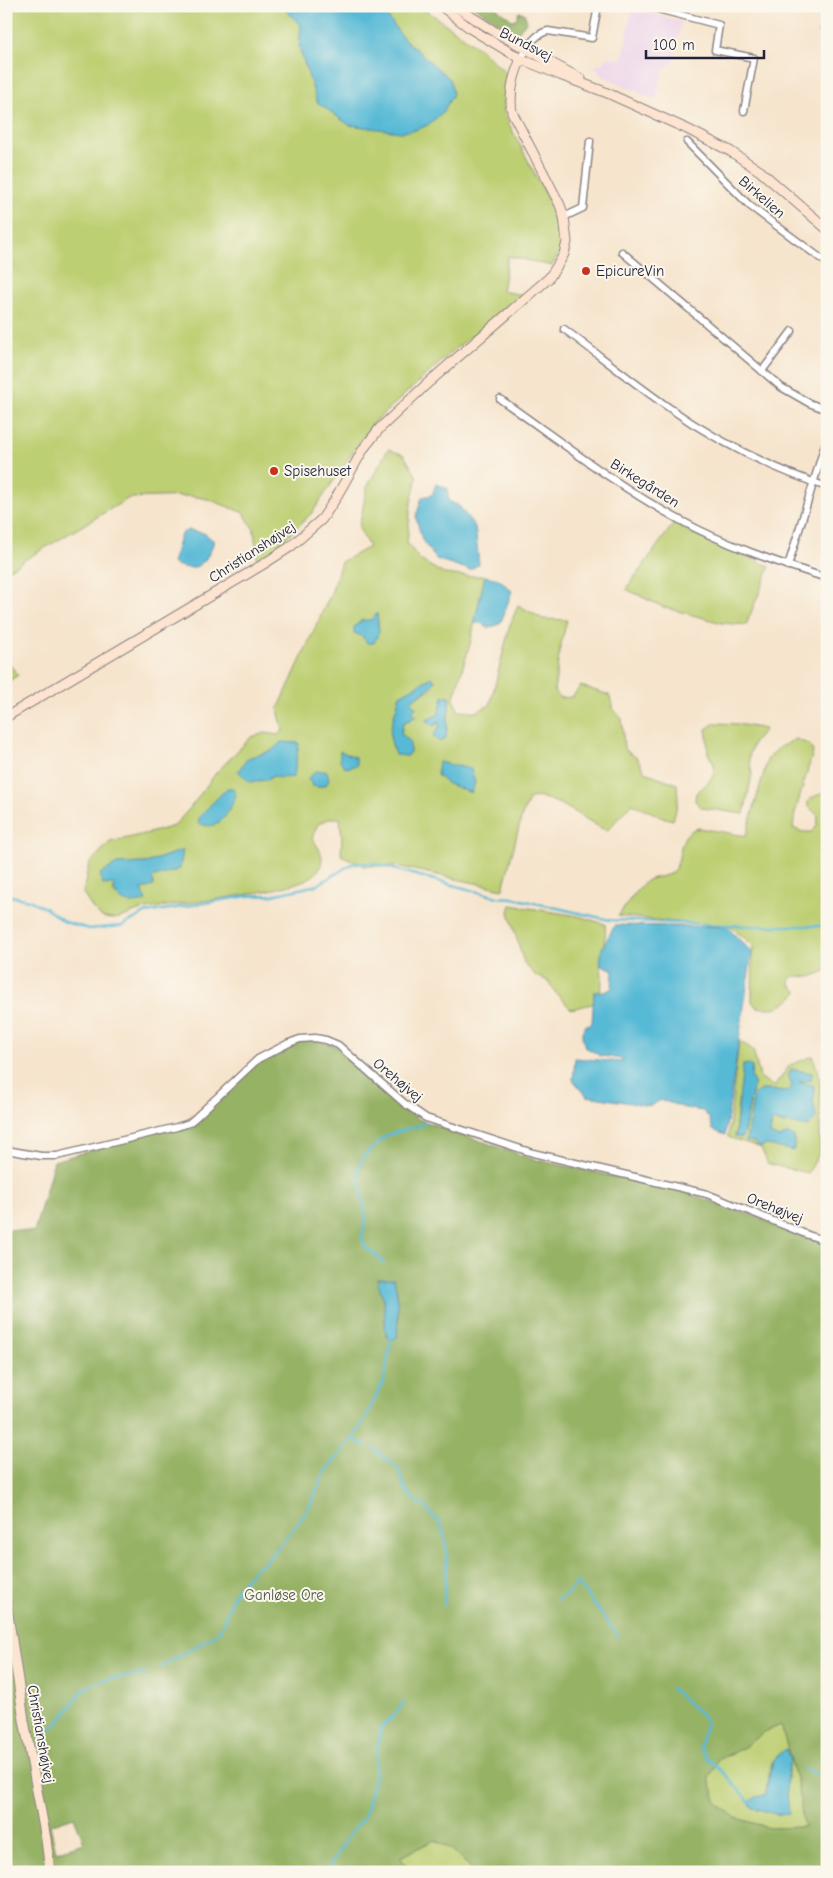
<svg xmlns="http://www.w3.org/2000/svg" width="833" height="1878" font-family="'Comic Neue',sans-serif">
	<rect width="100%" height="100%" fill="#fbf7ec"/>
	<filter id="ink" filterUnits="userSpaceOnUse"><feTurbulence type="fractalNoise" baseFrequency=".02" numOctaves="2"/><feDisplacementMap in="SourceGraphic" scale="10" xChannelSelector="R" yChannelSelector="G"/><feConvolveMatrix kernelMatrix="1 2 1 2 8 2 1 2 1" color-interpolation-filters="sRGB"/></filter>
	<filter id="wash" filterUnits="userSpaceOnUse"><feTurbulence type="fractalNoise" baseFrequency=".0096" numOctaves="4" result="noise"/><feDisplacementMap in="SourceGraphic" scale="20" xChannelSelector="R" yChannelSelector="G"/><feGaussianBlur stdDeviation="1.12" result="paint"/><feColorMatrix in="noise" values="0 0 0 0 0 0 0 0 0 0 0 0 0 0 0 0 0 1.4 0 .05"/><feComposite in="paint" operator="in"/></filter>
	<g filter="url(#wash)">
		<rect width="100%" height="100%" fill="#f6e4cc"/>
		<path fill="#ecd1eb" d="M632 8 681 22 673 63 663 70 656 100 601 75 594 66 603 63 609 57 621 59 623 57Z"/>
		<g fill="#bdcf73" stroke="#707857" fill-rule="evenodd">
			<path d="M6 6H420L479 48 506 73 503 107 507 120 552 207 562 231 560 250 552 266 508 256 502 291 523 295 454 350 372 424 312 513 258 564 254 530 244 513 208 499 190 496 129 498 6 571Z"/>
			<path d="M388 449 404 455 417 477 411 503 407 543 420 560 444 574 464 576H485L470 644 453 700 459 711 476 712 490 705 510 625 518 605 543 619 567 620 560 648 554 691 560 698 572 697 581 686 609 695 614 710 622 719 624 749 637 758 645 772 677 784 678 802 673 820C658 817 646 808 631 804L607 831C586 821 553 793 530 798L522 815 503 889 396 866H364L341 855 342 838 340 818H331L318 824 312 838C320 850 327 858 317 872 301 893 173 903 142 910 129 913 119 922 105 918 95 915 88 902 83 893L89 864 110 842 153 832 174 826 190 808 216 773 251 737 265 733 278 735 283 731 278 709 332 591 341 562 369 547 359 528 367 487ZM376 614 379 628 367 643 362 636ZM432 677 431 689 416 697 411 702V712L409 720 403 722 401 734 405 738 394 750C387 728 395 716 400 695ZM443 696H450L446 738 440 727 439 721 433 717 438 715 442 702ZM281 742 280 778 273 776 248 758 274 750ZM183 850 151 878 142 889 145 900 114 894 113 883 117 864 146 863Z"/>
			<path d="M674 523 722 548 770 566 746 625 722 623 663 607 626 589Z"/>
			<path d="M6 660 18 675 6 683Z"/>
			<path d="M715 723 738 724 765 729 753 744 749 757 752 774 744 814 702 808 695 801 696 793C705 786 716 778 714 764 713 760 709 757 708 753 707 747 708 737 706 729Z"/>
			<path d="M796 739 810 745 813 752 795 813 793 828 803 832H811L817 826 818 816 808 806V801C814 795 820 796 827 790V970L811 977 795 976 790 978V985L798 992C783 1007 778 1010 756 1007L752 1001 753 945 732 928 618 916C626 905 635 891 645 882 653 875 666 879 673 871 684 860 675 832 699 828L746 836 768 758 780 747Z"/>
			<path d="M511 905 578 916 605 924C607 938 601 950 601 964 601 973 604 981 600 991 599 996 595 1000 592 1004L571 1009 555 992 548 981 536 976 524 963 509 912Z"/>
			<path d="M739 1041 753 1050 760 1077 774 1087 790 1065 813 1056 820 1080V1152L808 1173 768 1164 761 1148 728 1137ZM752 1067 751 1077 754 1083 744 1133 741 1138 735 1136 738 1101ZM791 1069 812 1073 798 1081 800 1083 806 1084 815 1092 807 1127 795 1123 781 1124 772 1121 769 1134 779 1138 760 1147 753 1142 747 1141 762 1090 789 1091 793 1085Z"/>
			<path d="M781 1725 797 1782 805 1827 770 1828 736 1818 716 1803 709 1778 718 1760 744 1747 762 1733ZM790 1760C787 1779 785 1797 780 1816L765 1810 753 1808 756 1797 765 1795 772 1762Z"/>
			<path d="M434 1840 451 1849 475 1872H411L400 1857Z"/>
		</g>
		<g fill="#96b265" stroke="#5c6a50" fill-rule="evenodd">
			<path d="M473 6H494L512 20 516 19 519 12 524 13 527 21 516 34Z"/>
			<path d="M316 1040 337 1047 418 1119 532 1159 679 1190 827 1242V1872H475L451 1849 434 1840 400 1857 411 1872H6V1229L34 1232 54 1161 194 1121 260 1061 296 1041ZM378 1279 397 1290 398 1322 397 1338 386 1335 384 1301ZM781 1725 797 1782 804 1827 770 1828 736 1818 717 1803 709 1778 718 1760 744 1747 762 1733ZM74 1817 84 1843 56 1852 50 1825Z"/>
		</g>
		<g fill="#57b9d6" stroke="#3c6e88">
			<path d="M281 6H377L387 16 404 39 450 79 453 94 443 112 428 125 416 130 400 132 349 125 317 102 299 47 301 25Z"/>
			<path d="M827 25V50L818 32 819 29Z"/>
			<path d="M436 484 447 488 449 501 459 506 475 527 479 564 470 570 436 559 422 540 416 517 422 497 432 495Z"/>
			<path d="M188 530 204 533 214 541C207 563 196 575 172 563L181 534Z"/>
			<path d="M485 576 499 579 512 591 501 622 497 625 488 628 481 623H474Z"/>
			<path d="M377 613 379 632 374 643H367L362 636 354 633V627L362 620H371Z"/>
			<path d="M432 677 435 681C429 692 419 692 411 702L416 707 412 713 417 716 403 723 401 734 410 741V752L407 756 395 755 390 737 391 726 400 695Z"/>
			<path d="M443 696H450L446 738 440 742 433 736 439 727V722L434 726 426 720 438 715 442 702Z"/>
			<path d="M281 742 299 743 294 777 280 778 273 776 267 780 249 782 238 771 248 758 273 750Z"/>
			<path d="M340 751 355 757 357 765 346 768 340 761Z"/>
			<path d="M439 762 471 769 475 783 471 793 446 783 437 775Z"/>
			<path d="M316 771H327L329 780 326 785 318 787 312 786 310 781 307 779Z"/>
			<path d="M227 788H233L236 796C228 813 220 833 198 823L200 816Z"/>
			<path d="M183 850 180 869 152 878 154 886 142 889 146 901C128 905 116 904 113 884L103 885 100 874 117 864 146 863Z"/>
			<path d="M615 925 727 927 752 952 725 1135 713 1130 709 1118 703 1111 685 1108 661 1100 650 1106 587 1096 573 1080 575 1058 622 1062V1059L601 1056 585 1047 582 1036 585 1026 592 1023 594 992H605L612 988 613 970 600 964 602 948Z"/>
			<path d="M748 1064 752 1067 751 1077 754 1083 744 1133 741 1138 735 1136 743 1065Z"/>
			<path d="M791 1069 812 1073 811 1080 799 1082 813 1085 815 1092 813 1099 816 1118 807 1127C794 1123 785 1124 772 1121L770 1134 779 1138 788 1134 794 1137V1151L766 1145 760 1147 753 1142 746 1141 754 1094 762 1090 789 1091 792 1085 788 1078Z"/>
			<path d="M377 1279H394C399 1298 398 1319 397 1338L391 1340 386 1335 384 1301Z"/>
			<path d="M786 1749 790 1760 786 1781 789 1814C777 1817 765 1810 753 1808L749 1802 756 1797 765 1795C771 1776 767 1761 786 1749Z"/>
		</g>
		<g fill="none" stroke-linecap="round" stroke-linejoin="round">
			<g stroke="#57b9d6" stroke-width="2.5">
				<path d="M6 895 29 900 45 908 65 922 89 929 122 926 145 913 247 896 273 895 317 885 352 864 372 863 497 897 513 898 610 920 751 926H827"/>
				<path d="M383 1263 379 1257 366 1248 362 1238 366 1218 358 1171 364 1156 387 1135 421 1125 427 1122"/>
				<path d="M353 1439 366 1445"/>
				<path d="M374 1449 399 1469C402 1485 409 1500 425 1506 429 1515 432 1514 437 1520 452 1538 445 1583 444 1605"/>
				<path d="M557 1600 567 1594 577 1582 618 1636"/>
				<path d="M161 1667 218 1633 222 1626 234 1593 256 1567 263 1564 272 1555 302 1518 311 1503 325 1471 353 1439 363 1423 384 1380 391 1340"/>
				<path d="M671 1688 703 1716 706 1722 700 1748 708 1759 727 1776 749 1802"/>
				<path d="M42 1733 58 1723 84 1689 102 1680 146 1673"/>
				<path d="M804 1768 827 1780"/>
				<path d="M326 1872 351 1832 364 1818 375 1775 376 1756 381 1727 395 1715 404 1702"/>
			</g>
		</g>
	</g>
	<g filter="url(#ink)">
		<g fill="none" stroke-linecap="round" stroke-linejoin="round">
			<g stroke="#8c8384" stroke-width="9">
				<g id="street">
					<path d="M646 6 719 25 715 50 754 58 744 111"/>
					<path d="M521 59C528 47 534 34 548 31L592 38 598 6"/>
					<path d="M687 142 750 206 827 263"/>
					<path d="M564 217 583 208 590 141"/>
					<path d="M622 252 781 387 809 403 827 410"/>
					<path d="M564 329C599 355 632 382 668 407 716 441 771 468 827 487"/>
					<path d="M762 371 792 331"/>
					<path d="M500 399C559 440 615 485 678 519 725 545 776 562 827 578"/>
					<path d="M788 566 827 438"/>
					<path d="M6 1150 41 1156H57L177 1127 189 1123 195 1118 258 1059 289 1043 300 1039 315 1038 326 1040 338 1045 404 1103 426 1118 533 1153 707 1194 808 1235 827 1241"/>
				</g>
			</g>
			<g stroke="#8c8384" stroke-width="11">
				<g id="secondary">
					<path d="M441 6 471 29 521 59 560 75 605 92 687 129 730 151 760 171 827 229"/>
					<path d="M455 6 497 33 581 79"/>
					<path d="M6 717 262 565 290 547 322 519 334 501 364 448 380 428 429 382 549 278 557 266 564 254 567 242 564 217 560 205 512 112C509 93 513 76 521 59"/>
					<path d="M6 1601 24 1720 46 1839 50 1872"/>
				</g>
			</g>
			<use href="#street" stroke="#fff" stroke-width="6"/>
			<use href="#secondary" stroke="#fde4d0" stroke-width="9"/>
		</g>
	</g>
	<g fill="#c8321e" stroke="#fbf7ec" stroke-width="2">
		<circle cx="586" cy="271" r="5"/>
		<circle cx="274" cy="471" r="5"/>
	</g>
	<g text-anchor="middle" stroke-width="4" stroke-linejoin="round" paint-order="stroke">
		<g font-size="15" fill="#22223b" stroke="#fbf7ec">
			<text transform="translate(526 44) rotate(27)" y="5">Bundsvej</text>
			<text transform="translate(762 197) rotate(41)" y="5">Birkelien</text>
			<text transform="translate(645 483) rotate(32)" y="5">Birkegården</text>
			<text transform="translate(252 552) rotate(-33)" y="5">Christianshøjvej</text>
			<text transform="translate(398 1080) rotate(40)" y="5">Orehøjvej</text>
			<text transform="translate(775 1208) rotate(22)" y="5">Orehøjvej</text>
			<text transform="translate(41 1734) rotate(80)" y="5">Christianshøjvej</text>
		</g>
		<g font-size="15" fill="#22223b" stroke="#fbf7ec" text-anchor="start">
			<text x="596" y="276">EpicureVin</text>
			<text x="284" y="476">Spisehuset</text>
		</g>
		<g font-size="15" fill="#50564c" stroke="#fbf7ec">
			<text x="284" y="1600">Ganløse Ore</text>
		</g>
	</g>
	<rect width="833" height="1878" fill="none" stroke="#fbf7ec" stroke-width="25"/>
	<path d="M646 50v8h118v-8" fill="none" stroke="#22223b" stroke-width="2.5"/>
	<text x="653" y="50" font-size="15" fill="#22223b" stroke="#fbf7ec" stroke-width="4" paint-order="stroke">100 m</text>
</svg>
